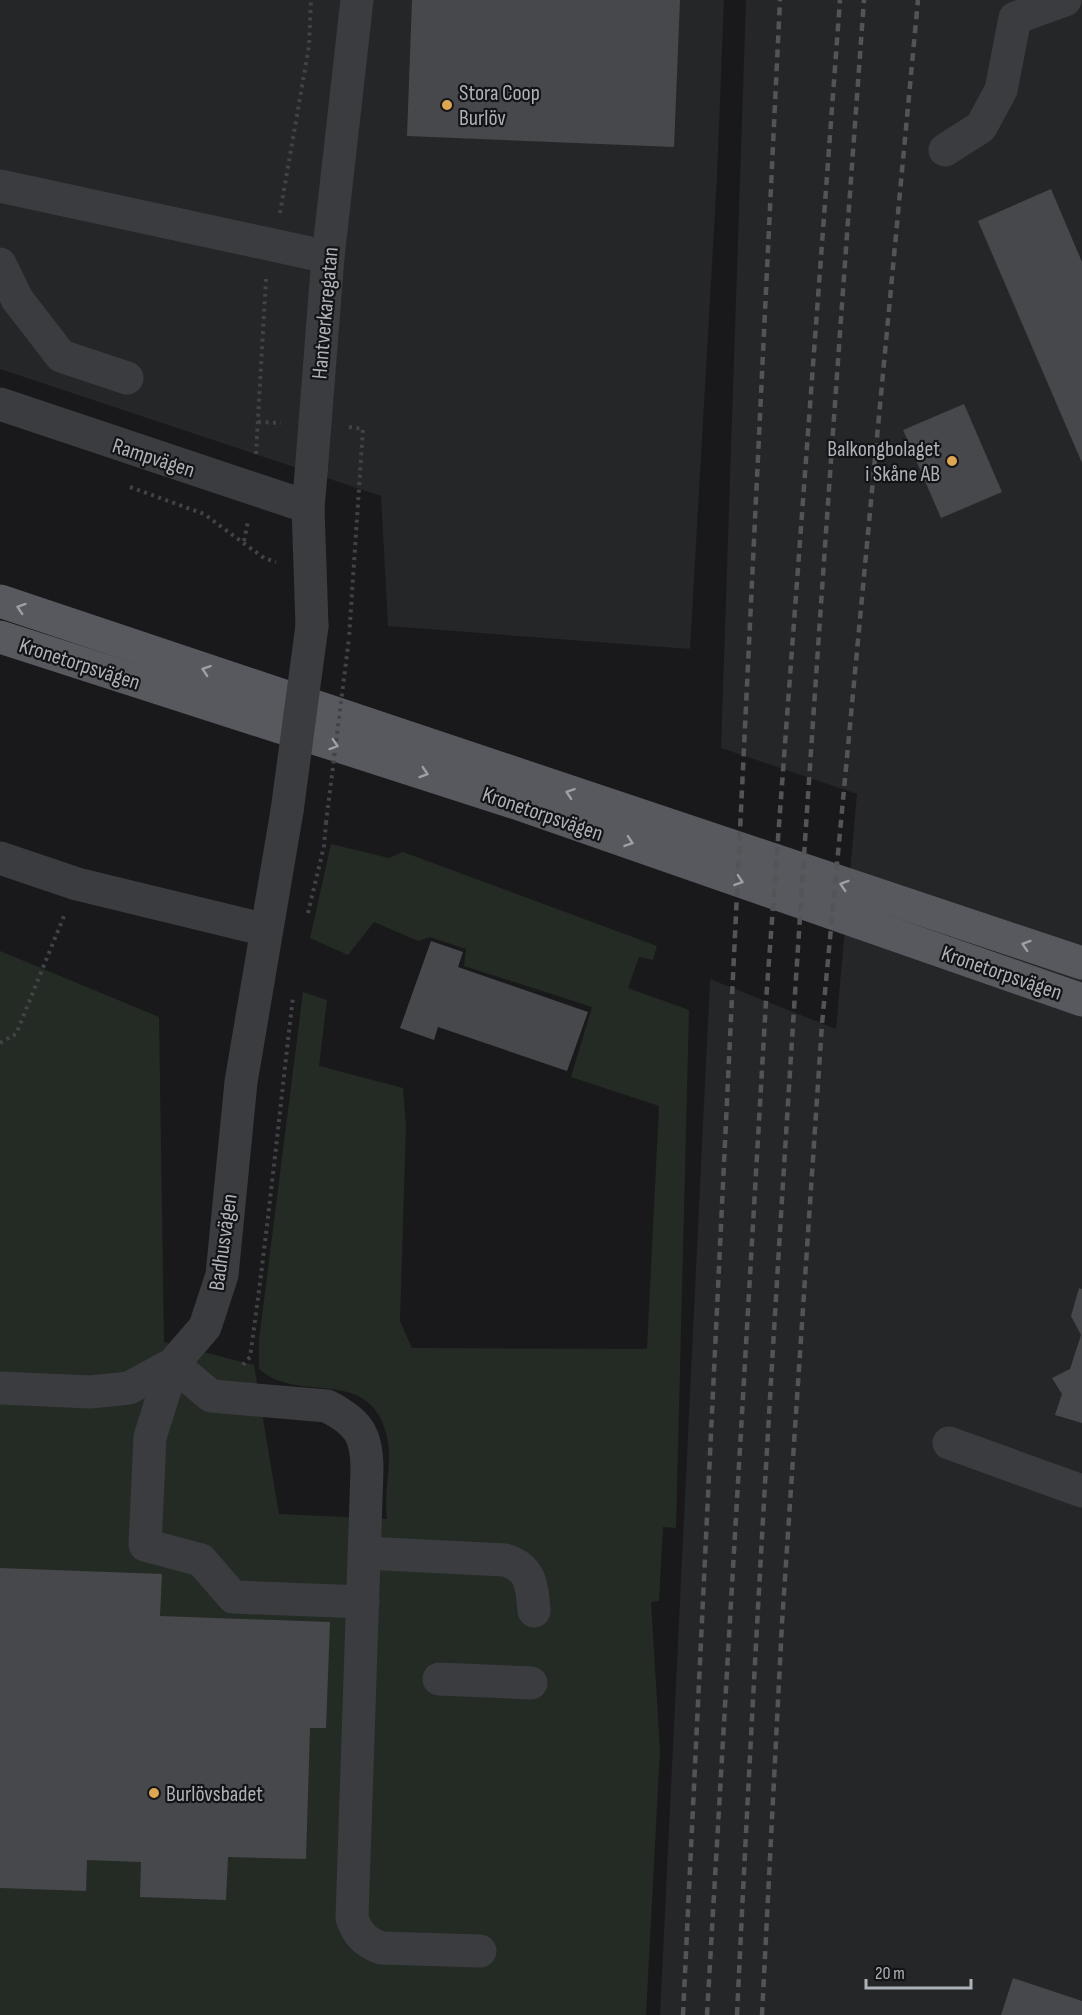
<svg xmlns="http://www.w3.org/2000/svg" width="1082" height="2015" font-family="'Sofia Sans Condensed',sans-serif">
	<rect width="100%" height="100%" fill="#19191b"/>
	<g fill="#252628">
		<path d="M0 0H724L717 177 690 649 388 626 381 496 0 369Z"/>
		<path d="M746 0H1082V2015H660L710 979 836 1029 857 794 721 748Z"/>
	</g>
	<path fill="#242b24" d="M331 844 389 858 403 852 657 946 653 960 639 957 628 988 689 1010 676 1528 663 1527 659 1601 651 1602 660 1750 646 2015H0V951L159 1017 164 1342 254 1365 279 1514 387 1519C383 1494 392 1466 388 1441 373 1362 300 1406 259 1369V1340L303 992 327 1000 319 1066 403 1088 406 1126 400 1321 412 1348 647 1349 659 1106 571 1077 592 1007 464 966 466 949 430 937 418 941 374 922 348 955 310 938Z"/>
	<g fill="#47484b">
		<path d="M412 0H680L674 147 407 136Z"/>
		<path d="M1051 189 1082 262V463L978 221Z"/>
		<path d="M964 404 1002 492 941 518 903 430Z"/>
		<path d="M431 941 463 952 458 967 588 1012 567 1071 438 1027 434 1040 400 1028Z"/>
		<path d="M1079 1288 1082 1289V1423L1055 1415 1062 1394 1052 1378 1070 1369 1081 1335 1071 1316Z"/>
		<path d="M0 1568 162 1574 160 1616 330 1622 326 1728H310L306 1859 228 1857 226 1900 140 1897 141 1862 87 1860 86 1891 0 1888Z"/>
		<path d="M1013 1978 1082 2001V2015H1001Z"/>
	</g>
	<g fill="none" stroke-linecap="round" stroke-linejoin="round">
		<g stroke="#414347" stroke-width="4" stroke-dasharray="3 4.5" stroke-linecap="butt">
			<path d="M280 213 309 46 311 0"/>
			<path d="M258 422 281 423"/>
			<path d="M349 427 363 429 349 638"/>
			<path d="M256 454 266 279"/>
			<path d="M130 487 204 514 264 558 276 562"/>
			<path d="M244 541 248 521"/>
			<path d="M308 913 324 846 326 823"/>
			<path d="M0 1043 16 1034 64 916"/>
			<path d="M243 1365 250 1357C267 1237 279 1117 293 997"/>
		</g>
		<g stroke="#3b3c40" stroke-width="33">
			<path d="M945 150 981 127 1001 90 1015 18 1065 0"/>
			<path d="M0 186 328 257"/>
			<path d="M0 264 17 299 61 356 127 378"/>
			<path d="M0 404 308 507"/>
			<path d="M312 626 308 507 311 474 328 257 357 0"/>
			<path d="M0 858 77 884 266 930"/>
			<path d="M0 1388 90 1392 129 1388 173 1364 205 1327 222 1275 241 1082 287 811"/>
			<path d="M949 1443 1082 1491"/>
			<path d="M365 1553 505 1560C532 1568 532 1587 534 1611"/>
			<path d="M363 1602 233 1597 201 1560 145 1545 150 1437 173 1364 211 1396 327 1406C358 1422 367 1434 367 1469L352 1918C358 1935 364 1941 381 1948L480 1951"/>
			<path d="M439 1679 531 1683"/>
		</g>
		<g stroke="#57595e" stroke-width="33">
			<path d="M0 601 1082 963"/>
			<path d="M0 637 516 803 1082 1000"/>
		</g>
		<g stroke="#525458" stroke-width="4.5" stroke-dasharray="8 6" stroke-linecap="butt">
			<path d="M683 2015 780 0"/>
			<path d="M707 2015 766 1001 840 0"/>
			<path d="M737 2015C769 1343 815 671 864 0"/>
			<path d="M762 2015 782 1623 822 1024 918 0"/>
		</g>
		<path stroke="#414347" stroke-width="4" stroke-dasharray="3 4.5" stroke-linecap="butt" d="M326 823 349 638"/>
		<path stroke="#3b3c40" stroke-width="33" d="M287 811 312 626"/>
	</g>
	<defs><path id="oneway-chevron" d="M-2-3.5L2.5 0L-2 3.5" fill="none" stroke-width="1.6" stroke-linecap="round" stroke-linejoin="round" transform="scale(1.5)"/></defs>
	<g stroke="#9ca0a7">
		<use href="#oneway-chevron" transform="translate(21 608) rotate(-162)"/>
		<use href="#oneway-chevron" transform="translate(206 670) rotate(-161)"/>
		<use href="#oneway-chevron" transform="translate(334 745) rotate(18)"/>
		<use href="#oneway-chevron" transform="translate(424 773) rotate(18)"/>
		<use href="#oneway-chevron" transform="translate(570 793) rotate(-161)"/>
		<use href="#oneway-chevron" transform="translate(629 842) rotate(19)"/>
		<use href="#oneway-chevron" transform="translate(739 881) rotate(19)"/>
		<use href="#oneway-chevron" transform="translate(844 885) rotate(-162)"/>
		<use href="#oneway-chevron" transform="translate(1026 945) rotate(-162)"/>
	</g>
	<g fill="#dda650" stroke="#141416" stroke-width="2">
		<circle cx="447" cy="105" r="6"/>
		<circle cx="952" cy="461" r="6"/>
		<circle cx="154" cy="1793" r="6"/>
	</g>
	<g text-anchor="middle" stroke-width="4.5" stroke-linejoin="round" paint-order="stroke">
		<g font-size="22" fill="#adb2b9" stroke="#141416" text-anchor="start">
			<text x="459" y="100">Stora Coop<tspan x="459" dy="25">Burlöv</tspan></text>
			<text x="940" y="456" text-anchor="end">Balkongbolaget<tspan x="940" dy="25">i Skåne AB</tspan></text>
			<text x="166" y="1801">Burlövsbadet</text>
		</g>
		<g font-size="22" fill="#adb2b9" stroke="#141416">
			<text transform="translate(324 313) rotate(-85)" y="8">Hantverkaregatan</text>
			<text transform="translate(154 457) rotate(18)" y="8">Rampvägen</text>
			<text transform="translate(80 663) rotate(18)" y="8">Kronetorpsvägen</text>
			<text transform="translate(543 813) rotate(19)" y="8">Kronetorpsvägen</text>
			<text transform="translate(1002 972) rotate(19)" y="8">Kronetorpsvägen</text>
			<text transform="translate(222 1242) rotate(-82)" y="8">Badhusvägen</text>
		</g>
	</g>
	<path d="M866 1979v9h105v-9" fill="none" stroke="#adb2b9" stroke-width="3"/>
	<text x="875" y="1979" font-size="18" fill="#adb2b9" stroke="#141416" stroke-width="4.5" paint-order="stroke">20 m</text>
</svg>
